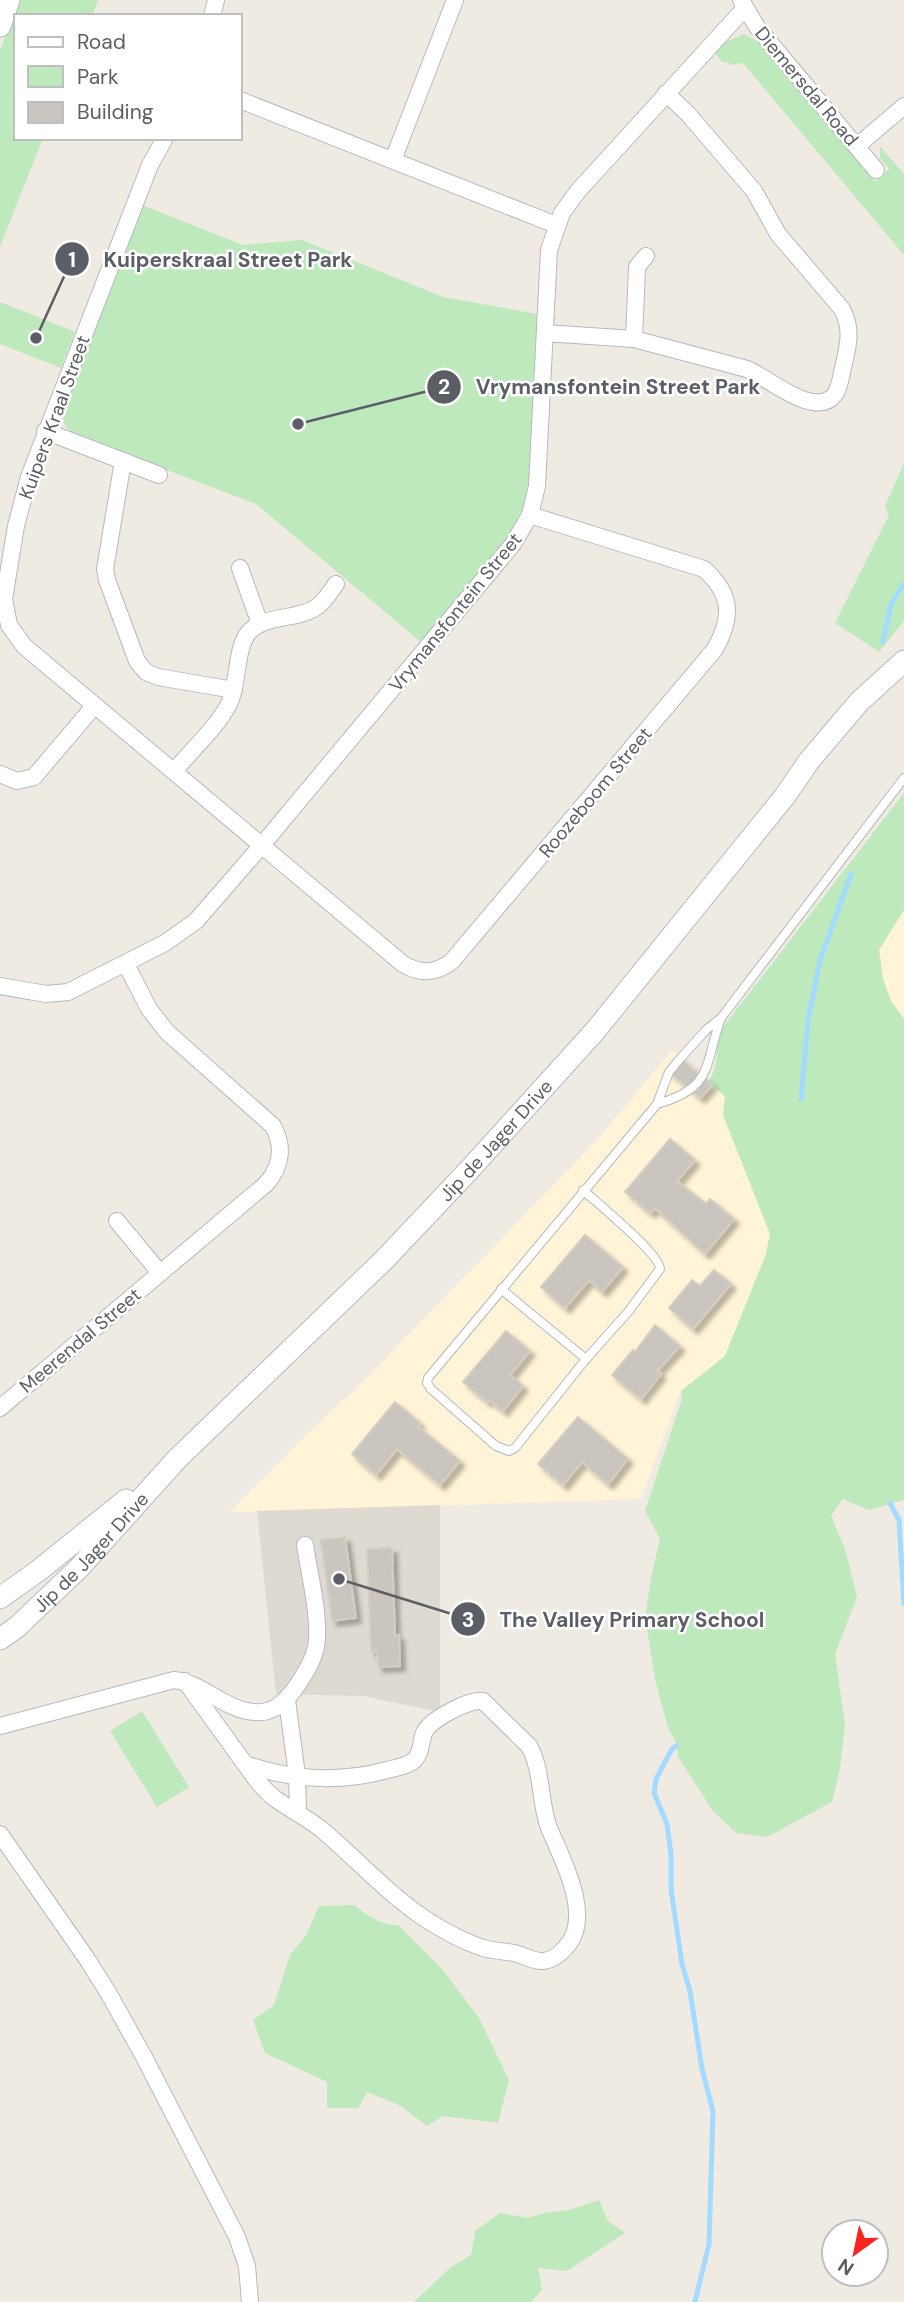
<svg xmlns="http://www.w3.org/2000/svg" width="904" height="2302" font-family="'DM Sans',sans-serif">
	<defs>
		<filter id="shadow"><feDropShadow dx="5" dy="5" stdDeviation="2" flood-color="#0004"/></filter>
	</defs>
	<rect width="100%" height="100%" fill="#efebe2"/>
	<g fill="#fff4d7">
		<path d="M904 910V1019L891 1001 883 979 879 950Z"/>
		<path d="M672 1050 725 1096 723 1115 770 1234 766 1254 725 1356 681 1391 641 1499 230 1512 306 1435 360 1385 598 1139Z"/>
	</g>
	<path fill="#dfdad1" d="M440 1505V1712L363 1696 276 1694 257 1511Z"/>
	<g fill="#bee9bc">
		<path d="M18 0H98L92 16H16V138H43L0 247V51Z"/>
		<path d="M744 34 758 41 875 181 889 169 880 158V146L904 174V255L743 63 729 65V62H722L714 52 721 44Z"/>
		<path d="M142 205 243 245 302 240 443 297 537 314 531 474 526 502 507 539 421 642 256 504 75 435 66 427 61 411Z"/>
		<path d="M0 302 75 332 61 368 0 344Z"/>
		<path d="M904 463V621L879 652 835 623 889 515 885 506Z"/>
		<path d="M904 793V910L879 950 883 979 891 1001 904 1019V1500L869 1510 843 1499 831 1516 845 1549 857 1597 835 1654 845 1725 840 1769 832 1802 767 1837 736 1833 713 1811 678 1757 676 1742 668 1728 655 1679 645 1617 651 1578 660 1539 645 1511 682 1399 681 1391 725 1356 766 1254 770 1234 723 1115 725 1096 708 1082C720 1066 715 1049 720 1031Z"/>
		<path d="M142 1711 189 1787 157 1807 110 1731Z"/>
		<path d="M354 1905C367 1915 381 1926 398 1925L443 1970 479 2018 509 2080 498 2123 443 2116 427 2126 401 2106 367 2092 358 2108H327V2082L265 2053 253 2020 274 2005 290 1955 305 1937 319 1906Z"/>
		<path d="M599 2200 608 2221 625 2233 567 2271 538 2268 542 2290 531 2302H414L451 2267 471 2255 475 2231 500 2213 528 2218 544 2213 569 2210Z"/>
	</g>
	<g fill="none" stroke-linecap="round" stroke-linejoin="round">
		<g stroke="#a2dbff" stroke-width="5">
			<path d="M883 642 891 604 904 584"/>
			<path d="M801 1099 808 1021 820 960 851 874"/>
			<path d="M890 1503 899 1520 904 1604"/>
			<path d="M676 1746 672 1749 656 1779 654 1793 667 1824 671 1854V1889L682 1964 690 1991 702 2069 713 2111 709 2244 695 2302"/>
		</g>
	</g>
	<g fill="#cac6bf" stroke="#d4cdc0" stroke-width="2" filter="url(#shadow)">
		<path d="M679 1057 712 1085 700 1098 668 1071Z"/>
		<path d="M670 1139 695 1160 677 1181 706 1204 710 1199 734 1219 705 1254 655 1208 650 1213 625 1192Z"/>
		<path d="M585 1235 623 1267 602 1292 589 1280 565 1308 541 1287Z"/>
		<path d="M714 1270 731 1284 693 1329 669 1308 692 1280 700 1286Z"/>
		<path d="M655 1325 680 1346 657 1371 661 1374 641 1399 612 1375 633 1350 635 1352Z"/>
		<path d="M506 1331 530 1351 510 1375 523 1386 503 1411 489 1400 487 1402 463 1382Z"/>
		<path d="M395 1402 420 1423 417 1426 460 1461 440 1485 397 1449 376 1475 352 1454Z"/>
		<path d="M578 1417 628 1459 608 1484 582 1462 563 1485 538 1464Z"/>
		<path d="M345 1537 356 1618 332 1621 321 1540Z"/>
		<path d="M392 1548 395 1636 399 1635 400 1666 378 1667 377 1651 371 1652 367 1549Z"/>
	</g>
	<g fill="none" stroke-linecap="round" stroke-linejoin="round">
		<g stroke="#b5b9be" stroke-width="10">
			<g id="service">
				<path d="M657 1104C714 1088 704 1065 721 1018"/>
				<path d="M583 1190C597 1203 660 1254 660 1269L628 1312 586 1359 515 1448 509 1451 496 1446 431 1389 427 1383 428 1378 657 1104 669 1072 678 1061 706 1030 721 1018 904 778"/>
				<path d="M501 1289 586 1359"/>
			</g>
		</g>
		<g stroke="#b5b9be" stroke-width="18">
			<g id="minor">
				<path d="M741 0 757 27 876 170"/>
				<path d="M212 16 216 0"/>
				<path d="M240 100 556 225"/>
				<path d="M165 138 150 165 29 477 16 526 4 599 9 625 24 646 403 964C420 974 436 974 452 961L715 649C733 617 732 594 704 569L530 515"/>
				<path d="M857 146 904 106"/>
				<path d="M393 160 455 0"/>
				<path d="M545 333 634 339 747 369C766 376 816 421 835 394 840 387 841 376 843 368 848 346 853 330 842 309L778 234 754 191 688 114 666 93"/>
				<path d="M634 339 637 267 646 256"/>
				<path d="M45 431 123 461 105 569 107 580 137 661 146 672 158 677 234 690"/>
				<path d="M123 461 159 475"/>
				<path d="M240 568 260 624"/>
				<path d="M174 771C191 751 217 727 229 704 239 684 235 648 249 632 264 615 296 620 315 608 324 603 330 592 336 584"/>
				<path d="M0 774 17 781 34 777 95 705"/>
				<path d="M0 986 46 994 68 992 165 943 196 921 262 845 513 544 530 515 537 486 549 250 562 213 578 191 745 8"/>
				<path d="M117 1221 160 1273"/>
				<path d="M0 1408 266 1184C282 1166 284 1146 273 1126L167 1032 149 1009 126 964"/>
				<path d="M185 1681 245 1764C254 1777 264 1791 277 1800 291 1810 307 1818 321 1829 358 1860 389 1896 430 1922 446 1932 465 1942 483 1948 493 1951 504 1951 514 1953 524 1955 533 1962 544 1961 553 1960 560 1954 566 1947 594 1917 562 1859 549 1828 539 1801 543 1771 529 1746L483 1701C470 1699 430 1719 424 1733 420 1743 422 1755 412 1762 406 1766 395 1768 387 1770 341 1783 290 1780 245 1764"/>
				<path d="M287 1700 297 1775 298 1812"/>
				<path d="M0 1726 174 1680C203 1683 225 1710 254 1712 272 1714 284 1703 294 1690 303 1677 313 1662 316 1647 321 1619 309 1573 305 1545"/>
				<path d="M0 1834 87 1959 109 1994 144 2057 237 2237 247 2266 250 2302"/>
			</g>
		</g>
		<g stroke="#b6bac0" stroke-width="23">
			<g id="secondary">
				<path d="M0 26 9 0"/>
				<path d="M0 1598 38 1571 126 1500"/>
				<path id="s1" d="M0 1639 17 1627 79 1568 177 1459 384 1260 470 1169 595 1031 785 796 809 761 859 702 904 661"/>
			</g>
		</g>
		<use href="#service" stroke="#fff" stroke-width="8"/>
		<use href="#minor" stroke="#fff" stroke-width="16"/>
		<use href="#secondary" stroke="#fff" stroke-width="21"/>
	</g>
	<g text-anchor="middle" stroke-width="5" stroke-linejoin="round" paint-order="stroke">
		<g font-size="19" fill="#5b5f65" stroke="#fff">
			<text transform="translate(807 86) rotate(50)" y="7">Diemersdal Road</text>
			<text transform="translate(54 417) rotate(-70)" y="7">Kuipers Kraal Street</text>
			<text transform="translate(455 612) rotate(-51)" y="7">Vrymansfontein Street</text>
			<text transform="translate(595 792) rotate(-50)" y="7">Roozeboom Street</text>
			<text dy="7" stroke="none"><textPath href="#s1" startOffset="704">Jip de Jager Drive</textPath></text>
			<text transform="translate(80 1340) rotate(-40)" y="7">Meerendal Street</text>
			<text dy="7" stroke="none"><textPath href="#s1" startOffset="126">Jip de Jager Drive</textPath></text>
		</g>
	</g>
	<path fill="none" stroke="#5b5f65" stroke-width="2.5" d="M36 338L72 259M298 424L444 387M339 1579L468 1619"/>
	<g fill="#5b5f65" stroke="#fff" stroke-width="2.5">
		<circle cx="36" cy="338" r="7"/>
		<circle cx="298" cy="424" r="7"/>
		<circle cx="339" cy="1579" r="7"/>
		<circle cx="72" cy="259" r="18"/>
		<circle cx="444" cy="387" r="18"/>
		<circle cx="468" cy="1619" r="18"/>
	</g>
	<g font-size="21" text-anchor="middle" font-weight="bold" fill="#fff">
		<text x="72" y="267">1</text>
		<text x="444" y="394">2</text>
		<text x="468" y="1627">3</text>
	</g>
	<g font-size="21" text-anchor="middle" font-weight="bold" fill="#5b5f65" stroke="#fff" stroke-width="5" stroke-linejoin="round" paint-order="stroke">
		<text x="228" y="267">Kuiperskraal Street Park</text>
		<text x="618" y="394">Vrymansfontein Street Park</text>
		<text x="632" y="1627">The Valley Primary School</text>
	</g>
	<rect x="14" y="14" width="228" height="126" fill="#ffffff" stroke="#bdbfc1" stroke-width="2"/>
	<rect x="28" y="37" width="35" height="10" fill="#ffffff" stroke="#bdbfc1" stroke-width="2"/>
	<text x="77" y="49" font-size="21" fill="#5b5f65">Road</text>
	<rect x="28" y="66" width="35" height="21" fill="#bee9bc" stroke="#bdbfc1" stroke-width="2"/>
	<text x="77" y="84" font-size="21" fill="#5b5f65">Park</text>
	<rect x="28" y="102" width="35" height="21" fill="#cac6bf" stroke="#bdbfc1" stroke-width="2"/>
	<text x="77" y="119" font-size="21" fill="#5b5f65">Building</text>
	<g transform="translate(855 2253) rotate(213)"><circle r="33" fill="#ffffff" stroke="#bdbfc1" stroke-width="2"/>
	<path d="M0-5L12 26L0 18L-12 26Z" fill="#f8261f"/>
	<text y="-10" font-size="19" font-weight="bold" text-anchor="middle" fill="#5b5f65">N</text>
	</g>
</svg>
